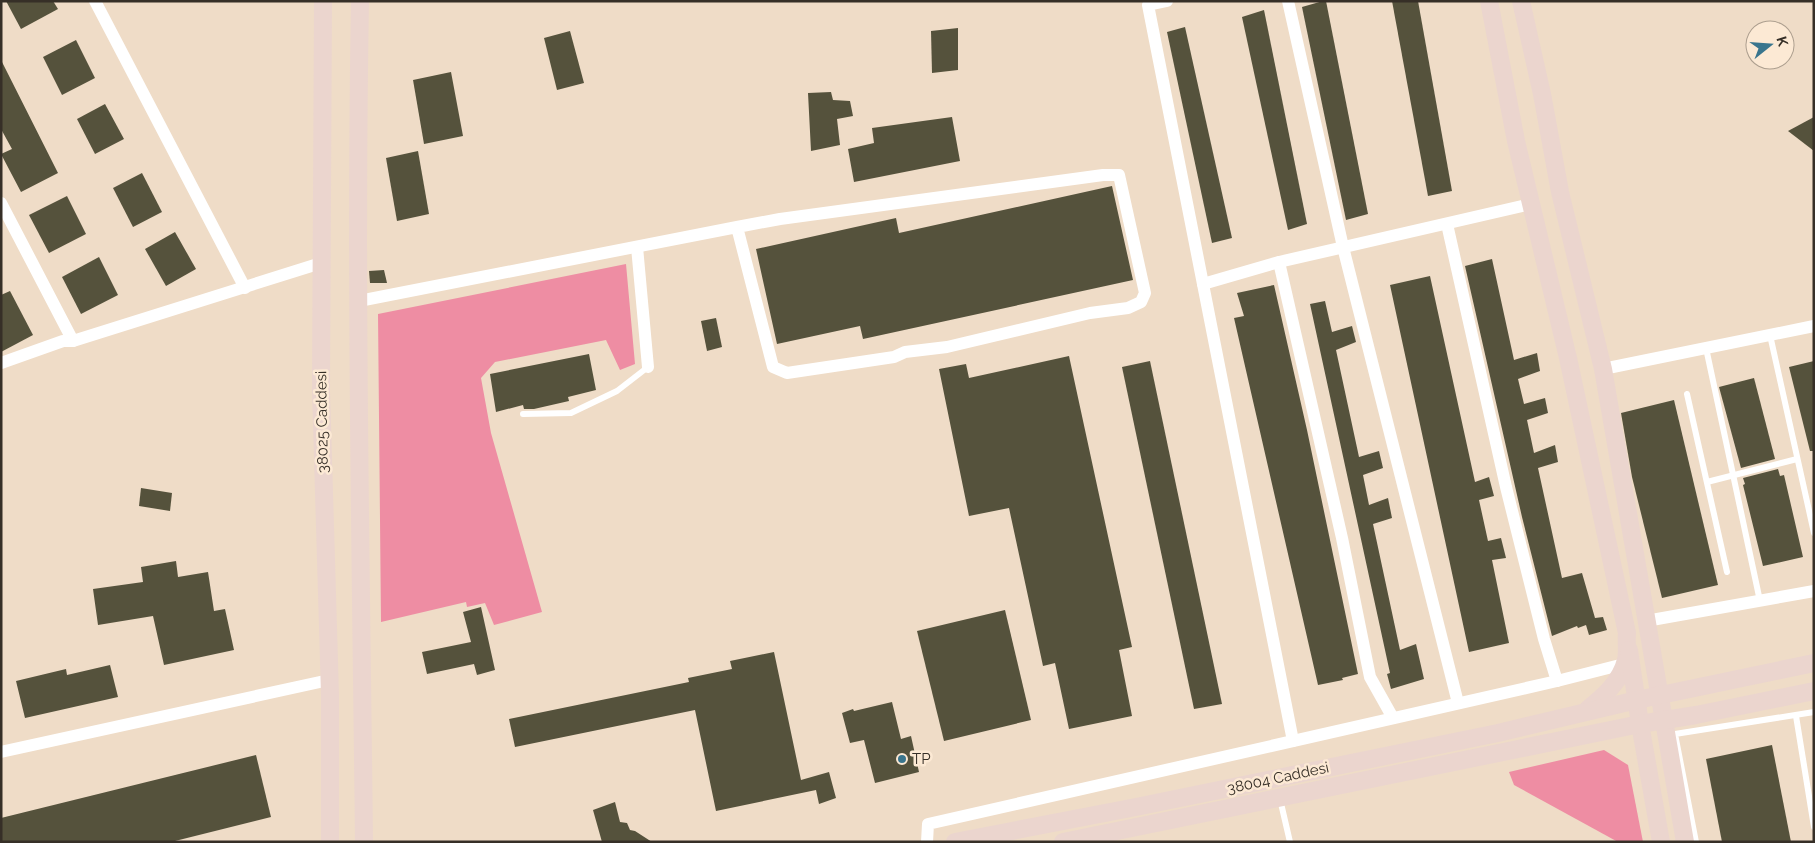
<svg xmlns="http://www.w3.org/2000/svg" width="1815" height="843" font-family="Raleway,sans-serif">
	<rect width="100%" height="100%" fill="#efdcc7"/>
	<g fill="#ee8da3">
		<path d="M626 264 635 364 620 370 606 340 495 362 481 378 491 433 542 612 494 625 485 603 467 607 466 602 381 622 378 314Z"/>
		<path d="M1604 750 1628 765 1643 842H1618L1514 785 1509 772Z"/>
	</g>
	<g fill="#55523c">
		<path d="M6 1H53L58 9 21 29Z"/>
		<path d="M1323 1H1326L1368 214 1346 220 1302 7Z"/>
		<path d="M1392 1H1418L1452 191 1428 196Z"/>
		<path d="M1264 10 1307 224 1288 230 1242 17Z"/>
		<path d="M1185 27 1232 238 1212 243 1167 32Z"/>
		<path d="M958 28V70L932 73 931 31Z"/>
		<path d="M570 31 584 83 557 90 544 38Z"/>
		<path d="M76 40 95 78 62 95 43 57Z"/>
		<path d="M1 60 58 173 21 192 1 154 12 149 1 129Z"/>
		<path d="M451 72 463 136 424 144 413 80Z"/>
		<path d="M831 92 833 100 850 101 853 116 837 119 840 145 811 151 808 93Z"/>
		<path d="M105 104 124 139 95 154 77 119Z"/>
		<path d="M952 117 960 161 854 182 848 149 874 143 872 128Z"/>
		<path d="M1814 117V151L1788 131Z"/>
		<path d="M418 151 429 214 397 221 386 158Z"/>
		<path d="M142 173 162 212 133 227 113 188Z"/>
		<path d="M1112 186 1133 280 863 339 860 326 777 344 756 249 896 218 899 233Z"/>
		<path d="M67 196 86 234 49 253 29 215Z"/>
		<path d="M175 232 196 269 166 286 145 249Z"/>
		<path d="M99 257 118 295 81 314 62 277Z"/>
		<path d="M1492 259 1514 360 1537 353 1540 371 1518 379 1524 404 1545 398 1548 413 1527 420 1534 453 1555 445 1558 462 1538 468 1562 578 1582 573 1595 618 1603 617 1607 630 1589 635 1586 625 1578 628 1577 626 1552 636 1522 517 1465 266Z"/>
		<path d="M384 270 387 283H370L369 271Z"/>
		<path d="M1430 276 1475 482 1489 477 1494 496 1479 500 1488 541 1501 538 1506 558 1492 560 1509 643 1469 652 1390 285Z"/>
		<path d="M1274 285 1307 430 1358 674 1342 678 1343 680 1318 685 1234 318 1244 316 1237 293Z"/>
		<path d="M10 291 33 335 1 352V295Z"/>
		<path d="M1325 301 1332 332 1352 326 1356 342 1336 350 1359 457 1379 451 1383 468 1363 475 1369 505 1388 498 1392 518 1373 524 1400 650 1416 644 1424 679 1391 689 1387 674 1390 673 1310 304Z"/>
		<path d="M716 318 722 347 707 351 701 321Z"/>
		<path d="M589 354 596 390 568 397 569 401 534 409H524L523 405 496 412 490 374Z"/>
		<path d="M1069 356 1132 647 1119 650 1132 716 1069 729 1055 663 1043 666 1009 508 969 516 939 369 966 364 969 378Z"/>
		<path d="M1150 361 1222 704 1194 709 1122 367Z"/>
		<path d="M1814 361V451H1810L1789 367Z"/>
		<path d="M1754 378 1775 459 1741 468 1719 387Z"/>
		<path d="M1674 400 1718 585 1662 598 1632 477 1621 413Z"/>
		<path d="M1778 469 1780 476 1784 475 1803 557 1763 566 1743 485 1745 484 1743 478Z"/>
		<path d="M141 488 172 493 170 511 139 506Z"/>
		<path d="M176 561 178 577 208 572 214 611 225 609 234 650 164 665 153 616 98 625 93 589 143 582 141 567Z"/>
		<path d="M481 607 495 670 477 675 474 664 427 674 422 652 471 642 463 612Z"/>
		<path d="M1005 610 1031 720 944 741 917 631Z"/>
		<path d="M774 652 801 780 829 772 836 798 819 804 816 790 716 811 695 710 515 747 509 719 689 682 688 678 732 669 730 661Z"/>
		<path d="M110 665 118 697 25 718 16 681 66 669 67 675Z"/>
		<path d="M892 702 901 739 911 736 919 772 875 783 864 740 850 743 842 713 853 709 854 711Z"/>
		<path d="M1772 745 1791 842H1722L1706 759Z"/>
		<path d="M256 755 271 817 171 842H1V818Z"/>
		<path d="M615 802 620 822 627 823 630 830 635 831 652 842H602L593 810Z"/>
	</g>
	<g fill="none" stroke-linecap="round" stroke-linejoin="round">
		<g stroke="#fff" stroke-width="6">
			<path d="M1770 335 1814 533"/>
			<path d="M1706 348 1760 601"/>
			<path d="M1687 394 1727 572"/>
			<path d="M523 414 571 413 617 391 648 367"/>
			<path d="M1707 482 1797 459"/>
			<path d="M1796 716 1814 827"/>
			<path d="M1280 799 1290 842"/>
			<path d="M1696 842 1675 734 1814 712"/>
		</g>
		<g stroke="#fff" stroke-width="12">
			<path d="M95 1 245 288"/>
			<path d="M1167 1 1148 5 1293 741"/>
			<path d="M1288 1 1343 247 1458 703"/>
			<path d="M1 203 73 341"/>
			<path d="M1447 224 1506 487 1544 639 1557 681"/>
			<path d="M637 247 648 367"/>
			<path d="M1279 262 1342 538 1370 677 1393 718"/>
			<path d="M1203 284 1279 262 1531 204"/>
			<path d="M359 301 737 227 780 219 1103 175H1119L1145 293 1141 302 1128 308 1090 313 947 347 905 352 894 357 787 373 773 367 737 227"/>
			<path d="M1 363 63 341H73L321 263"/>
			<path d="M1603 369 1814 326"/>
			<path d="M1646 621 1814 591"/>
			<path d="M1 752 329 680"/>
			<path d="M927 842 928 824 1557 681 1624 664"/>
		</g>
		<g stroke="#ebd5ce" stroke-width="18">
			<path d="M323 1 321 391 330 695V842"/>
			<path d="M360 1C355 281 361 562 364 842"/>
			<path d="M1489 1 1516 141 1568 358 1627 633C1626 641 1628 652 1626 660 1621 681 1604 696 1588 709"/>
			<path d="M1521 1 1542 94 1560 192 1603 369 1685 842"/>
			<path d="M1629 650 1640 724 1661 842"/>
			<path d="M955 842 1136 807 1498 733 1637 700 1814 663"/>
			<path d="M1063 842 1640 724 1696 715 1814 691"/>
		</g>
	</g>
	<circle fill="#3a758d" stroke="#fce9d4" stroke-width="2" cx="902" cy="759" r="5"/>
	<g text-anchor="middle" stroke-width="5" stroke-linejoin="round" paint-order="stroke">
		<g font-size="15" fill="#362f27" stroke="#fce9d4">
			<text transform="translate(322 422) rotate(-91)" y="5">38025 Caddesi</text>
			<text transform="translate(1278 778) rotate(-12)" y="5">38004 Caddesi</text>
		</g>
		<g font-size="15" fill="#362f27" stroke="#fce9d4" text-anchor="start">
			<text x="912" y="764">TP</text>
		</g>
	</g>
	<rect width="1815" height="843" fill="none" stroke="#362f27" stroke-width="5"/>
	<g transform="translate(1770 45) rotate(73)"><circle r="24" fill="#fce9d4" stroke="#ad9f8f"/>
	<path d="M0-4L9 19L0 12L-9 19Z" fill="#3a758d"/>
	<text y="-8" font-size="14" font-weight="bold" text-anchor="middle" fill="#362f27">K</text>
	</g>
</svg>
